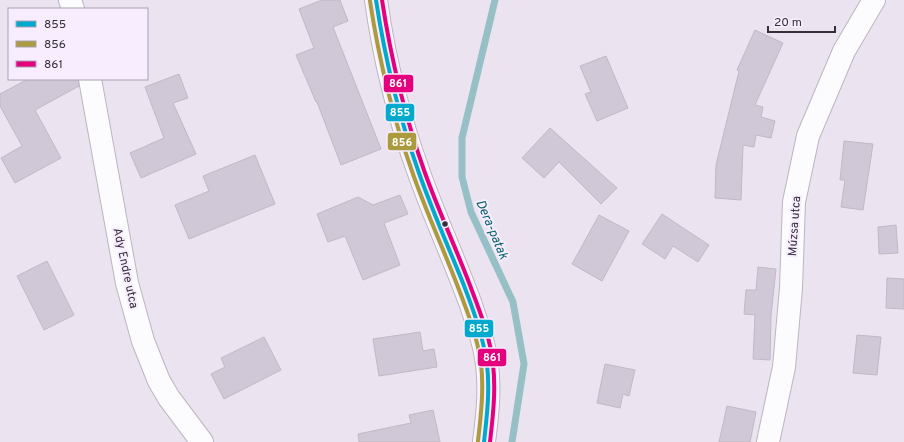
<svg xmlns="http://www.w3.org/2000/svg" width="904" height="442" font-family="Overpass,sans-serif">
	<rect width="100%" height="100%" fill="#ebe3f0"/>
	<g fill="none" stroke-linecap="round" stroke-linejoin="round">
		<path stroke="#96c0c6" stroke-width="7" d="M495 0 462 138V177L471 212 513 302 524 364 512 442"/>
	</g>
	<g fill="#d0c8d6" stroke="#c0bac4">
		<path d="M322 0H340L348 21 333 27 381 149 341 165 317 102H316L296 55 314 48 299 9Z"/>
		<path d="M755 30 783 43 755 105 763 107 761 117 775 121 771 138 756 135 754 147 743 145 741 200 715 198 716 165 739 71 737 70Z"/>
		<path d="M606 56 628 108 597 121 585 94 591 92 580 66Z"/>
		<path d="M179 74 188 98 173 103 196 154 141 178 130 153 164 138 145 87Z"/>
		<path d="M28 79H78L79 86 35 110 61 158 15 183 1 158 22 146 0 106V94Z"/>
		<path d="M550 128 617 188 601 204 559 162 544 178 522 158Z"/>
		<path d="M844 141 873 144 863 210 841 207 845 180H840Z"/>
		<path d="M255 155 275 204 189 239 175 205 209 191 203 176Z"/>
		<path d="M400 195 408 214 384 223 400 265 363 280 345 236 328 242 317 214 358 197 373 205Z"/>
		<path d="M662 214 709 245 698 262 673 246 665 259 642 244Z"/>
		<path d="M599 215 629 231 602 281 572 264Z"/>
		<path d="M896 225 898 253 879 254 878 227Z"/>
		<path d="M47 261 74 315 44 330 17 276Z"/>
		<path d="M758 267 776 269 771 316 770 360 753 359 755 315 744 314 746 290H756Z"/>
		<path d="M887 278 904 279V309L886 308Z"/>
		<path d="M420 332 423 351 434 349 437 367 379 376 373 339Z"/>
		<path d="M857 335 881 337 877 375 853 373Z"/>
		<path d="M264 337 281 370 224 399 211 374 225 367 221 358Z"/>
		<path d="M605 364 635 370 629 396 623 394 620 408 597 403Z"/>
		<path d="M727 406 756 412 750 442H719Z"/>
		<path d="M433 410 440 442H359L358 434 411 423 409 415Z"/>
	</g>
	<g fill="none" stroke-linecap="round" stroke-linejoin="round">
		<g stroke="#bcb6c0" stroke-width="24">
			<g id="minor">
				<path d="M70 0 73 9"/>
				<path d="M90 79 127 283 143 341 159 381 169 398 202 442"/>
				<path d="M768 442 784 367 791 288 794 202 808 136 844 51 874 0"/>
			</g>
		</g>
		<g stroke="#bcb6c0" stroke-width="24">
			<path id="major" d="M376 0C384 58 399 118 419 173 435 218 455 261 471 305 476 321 482 336 485 352 491 382 488 412 484 442"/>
		</g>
		<use href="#minor" stroke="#fcfbfd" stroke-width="22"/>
		<use href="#major" stroke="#fcfbfd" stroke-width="22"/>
		<g stroke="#f7edff" stroke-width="7">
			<path id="bus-1" d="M376 0C385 59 399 117 419 173 432 210 448 246 463 283 473 309 483 336 487 364 490 390 487 416 484 442"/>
		</g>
		<g stroke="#f7edff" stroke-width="7">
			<path id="bus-2" d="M370 1C379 60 393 118 413 174 426 211 442 246 456 282 466 308 477 335 481 363 484 389 481 415 478 441"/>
		</g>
		<g stroke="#f7edff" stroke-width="7">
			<path id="bus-3" d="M382 0C391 59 405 117 425 173 438 209 454 244 468 280 478 307 490 335 493 364 496 390 493 416 490 442"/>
		</g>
		<use href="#bus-1" stroke="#00a9ce" stroke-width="4"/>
		<use href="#bus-2" stroke="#ac9a3f" stroke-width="4"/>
		<use href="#bus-3" stroke="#e5007d" stroke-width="4"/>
	</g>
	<circle fill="#353038" stroke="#f7edff" stroke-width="1.5" cx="445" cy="224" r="3.5"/>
	<g text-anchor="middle" stroke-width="4" stroke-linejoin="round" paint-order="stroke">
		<g font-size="12" fill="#353038" stroke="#f7edff">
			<text transform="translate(794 226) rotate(-86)" y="4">Múzsa utca</text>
			<text transform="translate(126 268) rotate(78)" y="4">Ady Endre utca</text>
		</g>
		<g font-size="13" font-style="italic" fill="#046267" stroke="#f7edff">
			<text transform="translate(493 229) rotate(67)" y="5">Dera-patak</text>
		</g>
	</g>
	<g stroke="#f7edff" stroke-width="1.5">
		<rect x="383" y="74" width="31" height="19" rx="4" fill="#e5007d"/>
		<rect x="385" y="103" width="30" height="19" rx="4" fill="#00a9ce"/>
		<rect x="387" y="132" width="30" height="19" rx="4" fill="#ac9a3f"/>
		<rect x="464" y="319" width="30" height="19" rx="4" fill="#00a9ce"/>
		<rect x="477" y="348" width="30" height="19" rx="4" fill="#e5007d"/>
	</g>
	<g font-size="11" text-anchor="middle" font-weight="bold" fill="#fff">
		<text x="398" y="87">861</text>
		<text x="400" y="116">855</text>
		<text x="402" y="146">856</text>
		<text x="479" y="332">855</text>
		<text x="492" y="361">861</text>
	</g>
	<rect x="8" y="8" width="140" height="72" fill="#f7edff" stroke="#a9a1af"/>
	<rect x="16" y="21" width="20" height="6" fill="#00a9ce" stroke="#a9a1af"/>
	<text x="44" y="28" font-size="12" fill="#353038">855</text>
	<rect x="16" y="41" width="20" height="6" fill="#ac9a3f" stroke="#a9a1af"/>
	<text x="44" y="48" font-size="12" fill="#353038">856</text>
	<rect x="16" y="61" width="20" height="6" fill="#e5007d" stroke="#a9a1af"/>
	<text x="44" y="68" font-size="12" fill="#353038">861</text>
	<path d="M768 26v6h67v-6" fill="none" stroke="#353038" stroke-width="2"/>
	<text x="774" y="26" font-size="12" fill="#353038" stroke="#f7edff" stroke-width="3" paint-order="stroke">20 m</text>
</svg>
